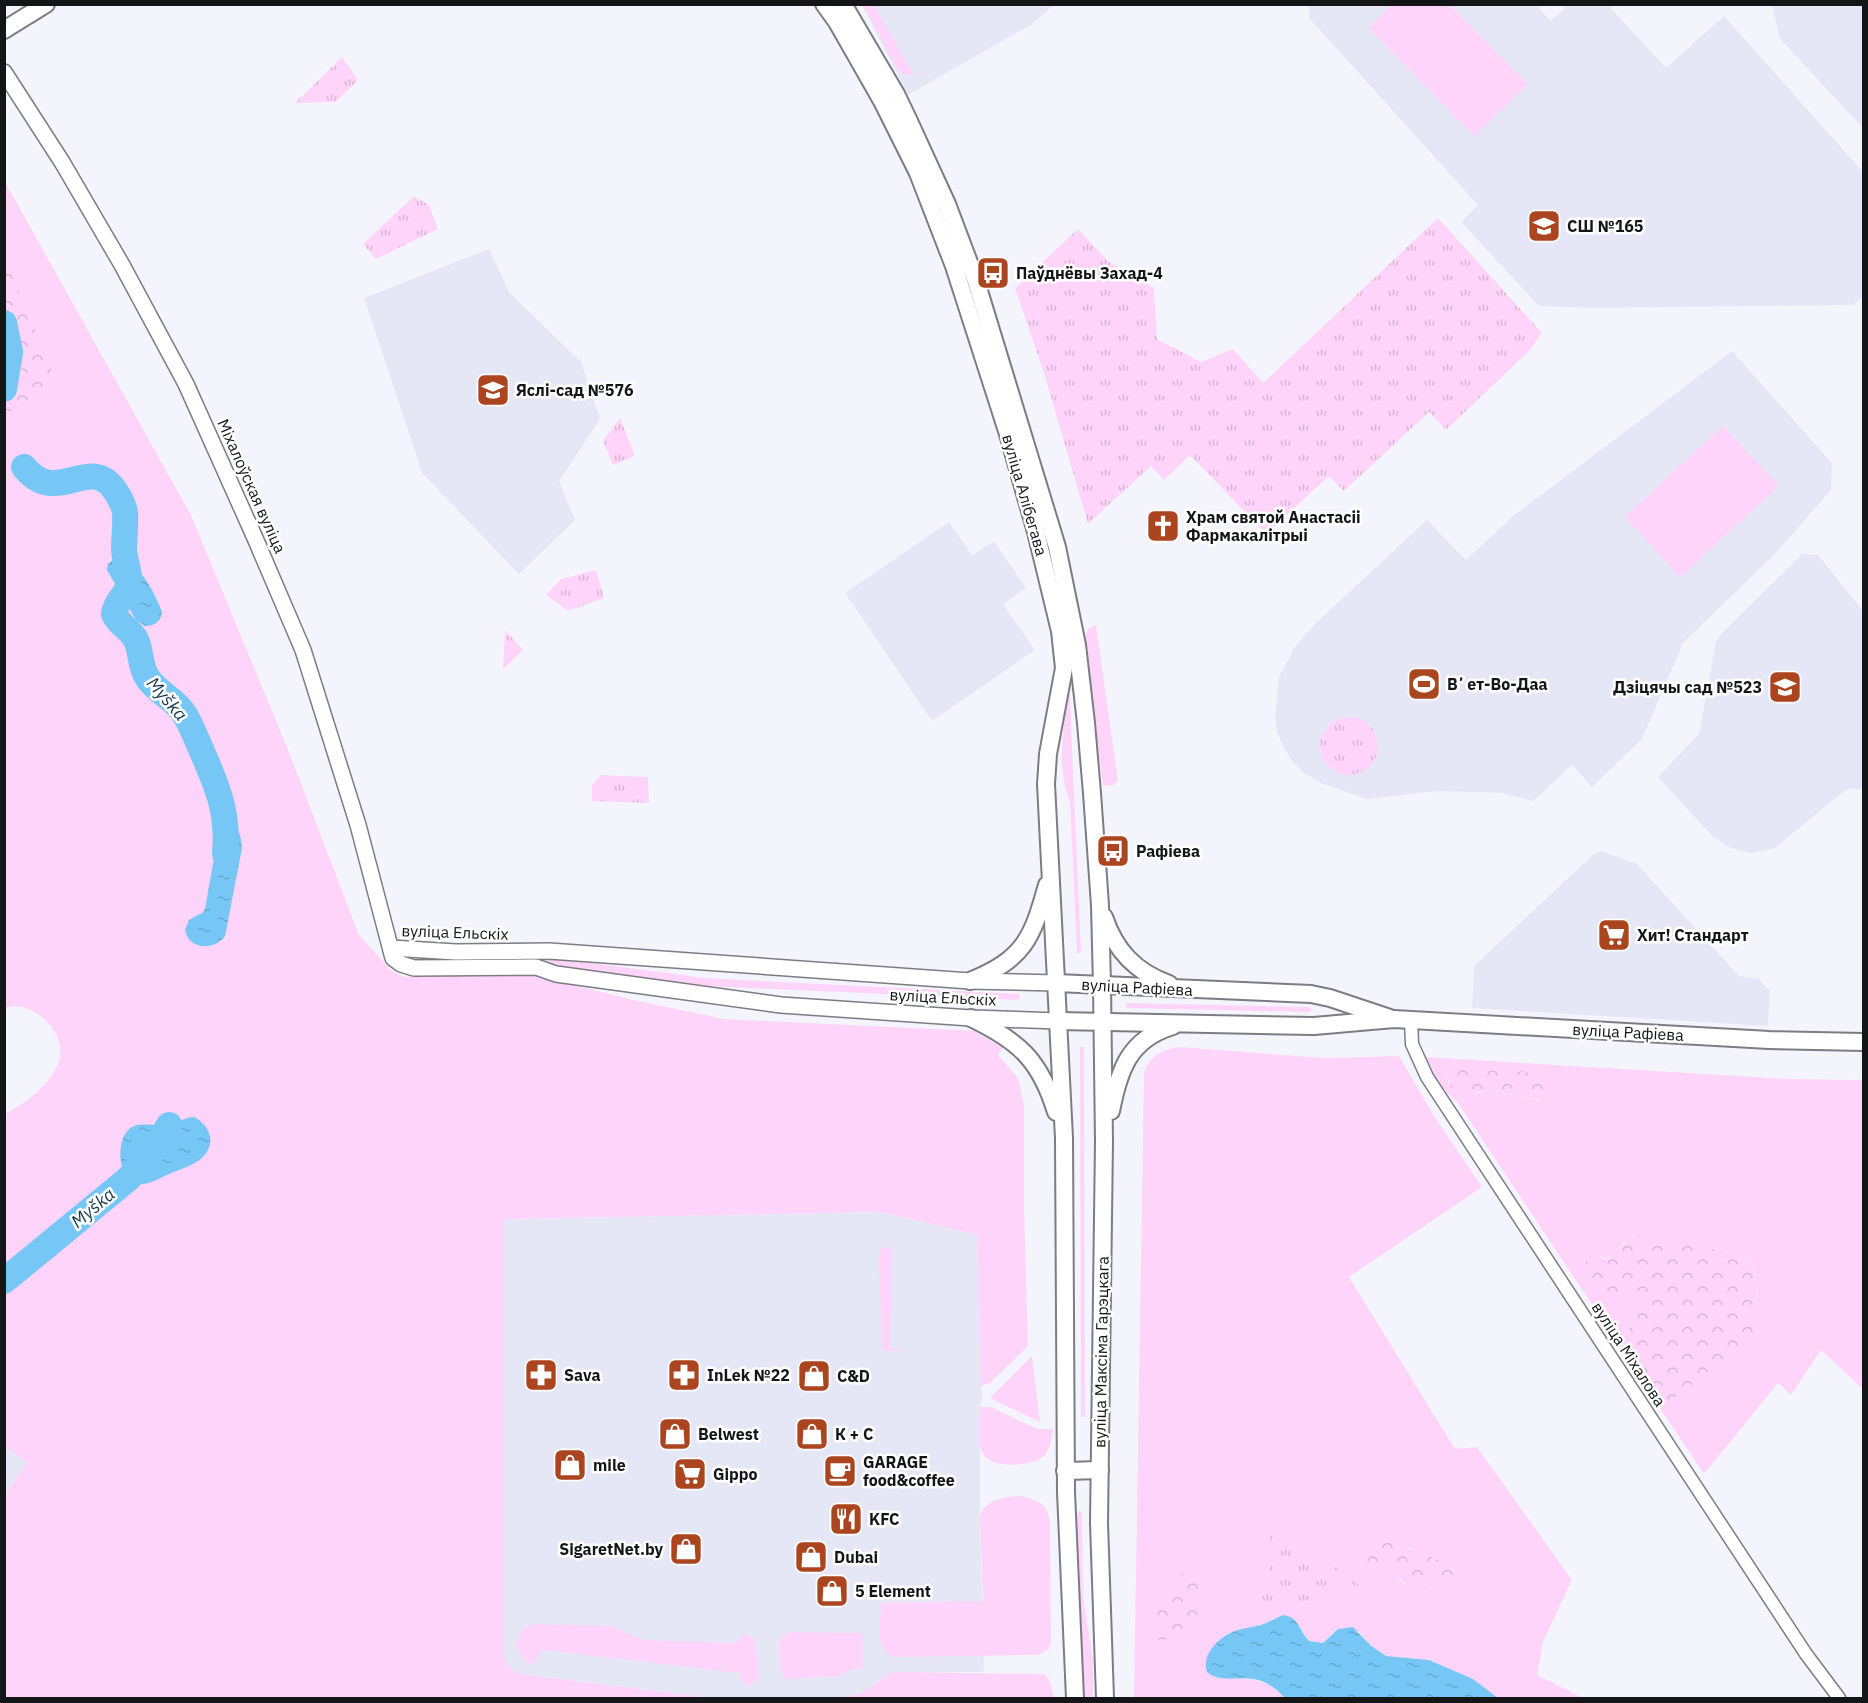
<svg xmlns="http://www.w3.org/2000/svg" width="1868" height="1703" font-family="'IBM Plex Sans',sans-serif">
	<defs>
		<pattern id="forest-crowns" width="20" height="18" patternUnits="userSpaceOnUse" patternTransform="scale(1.5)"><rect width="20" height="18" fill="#fed4fb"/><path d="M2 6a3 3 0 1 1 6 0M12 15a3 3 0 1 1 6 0" fill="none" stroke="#d9b5d6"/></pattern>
		<pattern id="park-tufts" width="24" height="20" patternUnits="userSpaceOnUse" patternTransform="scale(1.5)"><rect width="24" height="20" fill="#fed4fb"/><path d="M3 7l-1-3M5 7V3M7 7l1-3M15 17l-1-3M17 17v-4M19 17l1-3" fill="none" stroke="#d9b5d6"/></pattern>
		<pattern id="water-ripples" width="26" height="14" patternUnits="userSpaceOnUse" patternTransform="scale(1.5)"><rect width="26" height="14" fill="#76c7f5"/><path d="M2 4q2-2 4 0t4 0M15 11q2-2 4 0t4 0" fill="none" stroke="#65aad1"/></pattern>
	</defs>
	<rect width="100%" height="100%" fill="#f4f5fc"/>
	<g fill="#e6e7f6">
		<path d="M862 5H1054L1032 24 908 95Z"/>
		<path d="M1309 5H1536L1551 21 1568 5H1608L1666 68 1724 16 1863 172V297L1853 305 1592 308 1539 306 1461 222 1478 205 1309 18Z"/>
		<path d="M1772 5H1863V128L1780 39Z"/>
		<path d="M489 249 509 292 581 362 600 419 559 481 575 520 519 574 422 473 364 298Z"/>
		<path d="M1732 351 1832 463 1831 490 1777 552 1683 643 1642 739 1592 787 1572 765 1533 801 1502 793 1438 791 1366 799 1321 783 1304 773 1292 761 1284 748 1277 732 1275 717 1279 677 1296 645 1317 622 1427 520 1466 560 1513 516Z"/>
		<path d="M949 522 972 555 994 541 1026 588 1003 604 1035 650 932 721 845 593Z"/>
		<path d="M1802 554 1818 555 1863 611V790L1851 788 1843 792 1775 848 1751 853 1731 848 1712 836 1658 777 1699 734 1716 641 1722 633Z"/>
		<path d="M1600 851 1637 864 1739 976 1759 979 1770 991 1768 1026 1472 1008 1474 966 1594 854Z"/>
		<path d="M882 1212 977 1235 982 1397 980 1407V1516L984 1672 889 1673 866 1691 844 1698H711L518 1674 511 1668 504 1657V1219Z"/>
		<path d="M5 1447 27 1462 5 1495Z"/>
	</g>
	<g fill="#fed4fb" fill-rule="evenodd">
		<path d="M1393 4 1450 5 1528 84 1474 136 1369 28Z"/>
		<path d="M863 5H874L914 75 904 74 898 70Z"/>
		<path d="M4 180 191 515 289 752 359 935 393 972 405 977 524 973 634 1000 724 1019 974 1031 1003 1048 998 1055 1018 1078 1024 1105V1205L1028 1346 990 1383 981 1386 977 1235 882 1212 504 1219V1657L511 1668 518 1674 711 1698H5V1495L27 1462 5 1447V1114C25 1103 49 1086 58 1064 70 1034 34 999 5 1008Z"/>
		<path d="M1723 426 1779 486 1680 577 1625 517Z"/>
		<path d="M1096 625 1118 781 1114 785 1103 786 1084 641 1088 629Z"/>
		<path d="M1069 690 1070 701 1081 953H1077L1070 801C1056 767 1064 729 1067 694Z"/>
		<path d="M553 958 705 978 1020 994 1019 1000 705 986 552 969 548 962Z"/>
		<path d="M1126 1003 1308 1007 1312 1010 1308 1012 1126 1008Z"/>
		<path d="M1080 1047H1084L1085 1417H1081Z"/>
		<path d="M1180 1047 1324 1058 1399 1056 1434 1116 1482 1187 1349 1277 1455 1449 1477 1447 1572 1580 1543 1642 1537 1675 1583 1698H1498L1473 1679 1429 1660 1386 1656 1370 1645 1359 1632 1338 1629 1323 1643 1309 1641 1300 1627 1283 1615 1261 1625 1229 1633 1222 1638 1217 1677C1247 1679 1262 1675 1285 1698H1134L1144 1073C1150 1055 1162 1050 1180 1047ZM1388 1542 1414 1549 1455 1571C1434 1584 1427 1589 1402 1583L1390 1566Z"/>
		<path d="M1425 1057 1788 1079 1863 1080V1389L1821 1350 1791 1395 1778 1383 1704 1474 1658 1405C1671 1404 1675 1396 1685 1389 1698 1380 1714 1378 1726 1368 1734 1362 1750 1336 1754 1326 1760 1314 1757 1269 1747 1259 1733 1245 1648 1244 1624 1242 1614 1253 1614 1262 1597 1256L1589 1273 1601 1289 1614 1298 1627 1297 1635 1304C1637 1319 1628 1333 1615 1339L1456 1100C1439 1089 1433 1076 1425 1057ZM1456 1068C1470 1075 1503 1071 1520 1072L1547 1099 1539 1101 1523 1096 1485 1091 1476 1094 1449 1084 1446 1071Z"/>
		<path d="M885 1247 892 1248 890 1348H900V1350L886 1351 882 1348 879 1262 880 1249Z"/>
		<path d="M1032 1356 1040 1422 990 1398Z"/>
		<path d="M980 1407H991L1037 1429H1053C1052 1438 1050 1449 1044 1456 1033 1467 992 1469 983 1454 976 1443 980 1420 980 1407Z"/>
		<path d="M1019 1496C1036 1499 1047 1502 1050 1521L1051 1642 1049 1649 1037 1655 893 1657C874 1651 881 1619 881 1603L983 1601 980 1516C986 1500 1003 1497 1019 1496Z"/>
		<path d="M1079 1511 1082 1512 1083 1597 1093 1660V1698H1083L1077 1646 1076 1517Z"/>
		<path d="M533 1624 610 1626 643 1640 736 1643 742 1635 747 1634 755 1639 759 1678 753 1684 748 1686 741 1681 740 1673 545 1650 540 1652 534 1664C525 1662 520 1655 516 1647 518 1634 521 1628 533 1624Z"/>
		<path d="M791 1632 863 1633V1669L856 1668 838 1676 786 1679C780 1672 777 1650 780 1641 783 1636 786 1634 791 1632Z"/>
		<path d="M896 1672 1044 1674 1049 1679 1054 1698H844L866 1691 889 1673Z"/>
	</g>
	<g fill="url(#forest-crowns)">
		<path d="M5 259 56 380 5 416H4Z"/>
		<path d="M1452 1067C1478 1075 1535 1065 1553 1080 1554 1089 1551 1097 1543 1101L1523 1096 1485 1091 1462 1095 1451 1087 1446 1072Z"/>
		<path d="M1640 1236 1737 1253C1741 1255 1745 1257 1748 1261 1757 1273 1759 1311 1755 1325 1751 1341 1740 1358 1727 1368 1715 1378 1698 1380 1685 1389 1676 1396 1671 1404 1658 1405L1615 1339C1629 1333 1637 1319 1635 1304L1627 1297C1624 1297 1621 1299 1618 1299 1605 1299 1589 1274 1585 1264L1588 1257 1592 1255C1597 1256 1602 1259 1607 1259 1615 1258 1621 1239 1640 1236Z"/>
		<path d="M1388 1542C1412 1548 1445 1559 1461 1579L1453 1593 1445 1594 1435 1583C1409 1590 1405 1587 1390 1566L1379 1575 1365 1570 1361 1563 1369 1550Z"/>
		<path d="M1193 1568 1205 1583 1197 1616 1180 1639 1156 1640C1155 1620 1159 1596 1173 1580 1177 1575 1187 1571 1193 1568Z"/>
	</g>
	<g fill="url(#park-tufts)">
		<path d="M342 57 358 80 336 102 295 103Z"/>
		<path d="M414 196 429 205 438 229 376 259 363 244Z"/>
		<path d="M1438 218 1542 333 1529 351 1446 430 1429 412 1344 491 1329 476 1266 534 1190 455 1164 480 1151 466 1088 524 1044 373 1015 288 1078 229 1109 262 1154 288 1157 339 1201 362 1233 349 1263 383Z"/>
		<path d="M620 418 635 456 613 465 603 441Z"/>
		<path d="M596 570 604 598 568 611 546 595 561 579Z"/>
		<path d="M505 630 523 650 503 669Z"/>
		<circle cx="1349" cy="746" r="29"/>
		<path d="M601 775 648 777 649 803 592 801V785Z"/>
		<path d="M1269 1519 1359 1585 1292 1610 1249 1604 1272 1564Z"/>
	</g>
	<g fill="url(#water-ripples)">
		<path d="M116 557C136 556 156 595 162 612 161 622 154 626 145 626L136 620 107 570 108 564Z"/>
		<path d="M224 819H229C239 827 241 836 242 848L225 936C214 951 189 950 185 930L189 920 202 913 205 909 220 824Z"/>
		<path d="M194 1117C213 1127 217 1148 198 1161 189 1167 178 1170 169 1174 160 1178 152 1183 143 1184 118 1187 113 1138 132 1127 141 1122 153 1126 163 1125 174 1124 183 1118 194 1117Z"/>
		<path d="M1283 1615C1299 1617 1299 1630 1309 1641L1323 1643 1338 1629 1353 1627 1370 1645 1386 1656 1429 1660 1473 1679 1498 1698H1285C1276 1689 1267 1681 1253 1679 1238 1676 1219 1683 1207 1672 1201 1653 1221 1635 1238 1630 1245 1628 1253 1627 1261 1625 1269 1622 1276 1618 1283 1615Z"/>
	</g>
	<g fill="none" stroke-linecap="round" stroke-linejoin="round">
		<g stroke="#76c7f5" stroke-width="26">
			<path d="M4 323 10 352 4 389"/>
			<path d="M24 467C58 509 90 451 116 492 120 498 124 505 125 513 126 525 124 537 124 550 125 562 131 574 128 586 125 597 115 602 114 614 119 625 129 628 135 638 142 650 139 665 147 677 156 692 173 698 183 712 191 723 195 737 201 749 217 786 229 812 225 854"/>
			<path d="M4 1281 128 1179 154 1150 169 1125"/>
		</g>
		<g stroke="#7c7d83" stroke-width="15">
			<path id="minor" d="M1411 1020 1412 1044 1427 1077 1806 1654 1839 1698"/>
		</g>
		<g stroke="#7c7d83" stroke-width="18">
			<g id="tertiary">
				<path d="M4 72 62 162 122 265 186 384 255 538 303 650 358 825 393 958 401 964 414 968 536 967 556 974 781 1005 971 1018 1058 1021"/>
				<path d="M391 948 456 952 549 951 970 981 1056 983"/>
			</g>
		</g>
		<g stroke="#7c7d83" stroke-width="20">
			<g id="secondary">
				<path d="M824 4 837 22 882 101 918 173 954 266 1008 434 1036 532 1060 631 1064 668 1048 754 1046 784 1064 1138 1066 1492 1075 1698"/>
				<path d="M843 4 896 94 908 119 947 204 976 281 1057 547 1077 645 1086 723 1092 793 1100 905 1102 985 1104 1141 1099 1523 1105 1698"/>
				<path d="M4 30 46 4"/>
				<path d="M1104 917C1115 950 1135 972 1169 984"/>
				<path d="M970 981C1024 959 1032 939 1047 885"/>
				<path d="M1056 983 1311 994 1330 998 1390 1018"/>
				<path d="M971 1018C1019 1041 1040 1060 1056 1112"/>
				<path d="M1058 1021 1314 1026 1394 1019 1769 1040 1864 1042"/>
				<path d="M1111 1111C1119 1070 1129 1039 1173 1026"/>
				<path d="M1065 1471 1100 1470"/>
			</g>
		</g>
		<use href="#minor" stroke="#fff" stroke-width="12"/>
		<use href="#tertiary" stroke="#fff" stroke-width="15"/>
		<use href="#secondary" stroke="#fff" stroke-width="16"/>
	</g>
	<defs>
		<g id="school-square" transform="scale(1.725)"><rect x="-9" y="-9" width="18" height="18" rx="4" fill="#ab451f" stroke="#fff"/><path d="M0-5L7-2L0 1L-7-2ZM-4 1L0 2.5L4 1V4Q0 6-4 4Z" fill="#fff"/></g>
		<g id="bus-square" transform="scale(1.725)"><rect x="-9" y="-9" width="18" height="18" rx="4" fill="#ab451f" stroke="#fff"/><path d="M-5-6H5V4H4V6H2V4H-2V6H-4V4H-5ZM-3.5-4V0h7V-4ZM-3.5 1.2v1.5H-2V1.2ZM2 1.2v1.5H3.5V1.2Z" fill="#fff"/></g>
		<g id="church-square" transform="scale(1.725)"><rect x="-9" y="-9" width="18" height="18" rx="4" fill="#ab451f" stroke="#fff"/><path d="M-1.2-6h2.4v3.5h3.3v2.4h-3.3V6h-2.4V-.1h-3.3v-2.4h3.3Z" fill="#fff"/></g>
		<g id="stadium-square" transform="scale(1.725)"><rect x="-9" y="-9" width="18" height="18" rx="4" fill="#ab451f" stroke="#fff"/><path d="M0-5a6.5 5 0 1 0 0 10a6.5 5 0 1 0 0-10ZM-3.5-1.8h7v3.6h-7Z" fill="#fff"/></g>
		<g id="supermarket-square" transform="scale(1.725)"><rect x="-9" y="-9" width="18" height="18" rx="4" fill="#ab451f" stroke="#fff"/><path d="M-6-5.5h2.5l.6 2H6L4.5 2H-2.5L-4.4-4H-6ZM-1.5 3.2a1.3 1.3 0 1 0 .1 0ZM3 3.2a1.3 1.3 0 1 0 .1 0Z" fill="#fff"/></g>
		<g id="pharmacy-square" transform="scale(1.725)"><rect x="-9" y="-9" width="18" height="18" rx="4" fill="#ab451f" stroke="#fff"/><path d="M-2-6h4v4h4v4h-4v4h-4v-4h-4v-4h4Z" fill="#fff"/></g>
		<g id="shop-square" transform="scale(1.725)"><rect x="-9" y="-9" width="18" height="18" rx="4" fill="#ab451f" stroke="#fff"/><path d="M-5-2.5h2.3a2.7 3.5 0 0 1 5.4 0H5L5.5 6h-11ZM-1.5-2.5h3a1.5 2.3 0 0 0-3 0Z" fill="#fff"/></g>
		<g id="cafe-square" transform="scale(1.725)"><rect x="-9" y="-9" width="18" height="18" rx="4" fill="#ab451f" stroke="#fff"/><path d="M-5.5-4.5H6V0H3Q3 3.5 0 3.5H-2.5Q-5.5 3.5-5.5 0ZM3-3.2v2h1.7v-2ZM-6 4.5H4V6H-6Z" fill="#fff"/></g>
		<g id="restaurant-square" transform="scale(1.725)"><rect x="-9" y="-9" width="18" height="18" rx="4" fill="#ab451f" stroke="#fff"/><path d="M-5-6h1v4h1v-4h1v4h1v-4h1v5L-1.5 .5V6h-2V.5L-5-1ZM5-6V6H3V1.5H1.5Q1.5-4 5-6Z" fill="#fff"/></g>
	</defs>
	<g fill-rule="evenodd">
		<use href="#school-square" x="1544" y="226"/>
		<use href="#bus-square" x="993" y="273"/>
		<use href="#school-square" x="493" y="390"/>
		<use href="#church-square" x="1163" y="526"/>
		<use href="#stadium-square" x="1424" y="684"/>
		<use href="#school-square" x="1785" y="687"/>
		<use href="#bus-square" x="1113" y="851"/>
		<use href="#supermarket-square" x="1614" y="935"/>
		<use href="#pharmacy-square" x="541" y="1375"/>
		<use href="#pharmacy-square" x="684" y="1375"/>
		<use href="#shop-square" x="814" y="1376"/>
		<use href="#shop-square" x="675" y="1434"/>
		<use href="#shop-square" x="812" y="1434"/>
		<use href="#shop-square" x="570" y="1465"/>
		<use href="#cafe-square" x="840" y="1471"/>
		<use href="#supermarket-square" x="690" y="1474"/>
		<use href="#restaurant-square" x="846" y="1519"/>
		<use href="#shop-square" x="686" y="1549"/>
		<use href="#shop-square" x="811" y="1557"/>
		<use href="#shop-square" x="832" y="1591"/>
	</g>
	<g text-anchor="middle" stroke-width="5" stroke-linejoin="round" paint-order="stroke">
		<g font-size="16" font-weight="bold" fill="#141517" stroke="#fff" text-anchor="start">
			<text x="1567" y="232">СШ №165</text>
			<text x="1016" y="279">Паўднёвы Захад-4</text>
			<text x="516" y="396">Яслі-сад №576</text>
			<text x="1186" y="523">Храм святой Анастасіі<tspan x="1186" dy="18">Фармакалітрыі</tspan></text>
			<text x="1447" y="690">Вʼет-Во-Даа</text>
			<text x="1762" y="693" text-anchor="end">Дзіцячы сад №523</text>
			<text x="1136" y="857">Рафіева</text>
			<text x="1637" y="941">Хит! Стандарт</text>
			<text x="564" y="1381">Sava</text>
			<text x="707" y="1381">InLek №22</text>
			<text x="837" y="1382">C&amp;D</text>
			<text x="698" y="1440">Belwest</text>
			<text x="835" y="1440">К + С</text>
			<text x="863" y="1468">GARAGE<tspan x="863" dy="18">food&amp;coffee</tspan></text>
			<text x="593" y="1471">mile</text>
			<text x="713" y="1480">Gippo</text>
			<text x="869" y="1525">KFC</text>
			<text x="663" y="1555" text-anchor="end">SigaretNet.by</text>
			<text x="834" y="1563">Dubai</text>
			<text x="855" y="1597">5 Element</text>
		</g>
		<g font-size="16" fill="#141517" stroke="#fff">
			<text transform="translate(252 486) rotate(66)" y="6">Міхалоўская вуліца</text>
			<text transform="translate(1025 495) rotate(74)" y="6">вуліца Алібегава</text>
			<text transform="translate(455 932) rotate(2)" y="6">вуліца Ельскіх</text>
			<text transform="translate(1137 987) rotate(3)" y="6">вуліца Рафіева</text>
			<text transform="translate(943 997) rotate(3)" y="6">вуліца Ельскіх</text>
			<text transform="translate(1628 1032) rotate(3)" y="6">вуліца Рафіева</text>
			<text transform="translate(1101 1352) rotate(-89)" y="6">вуліца Максіма Гарэцкага</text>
			<text transform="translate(1629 1354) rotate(57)" y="6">вуліца Міхалова</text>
		</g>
		<g font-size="18" font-style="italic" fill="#163a4d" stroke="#fff">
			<text transform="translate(167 699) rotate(49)" y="6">Муška</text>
			<text transform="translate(93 1208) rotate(-40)" y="6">Муška</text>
		</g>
	</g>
	<rect width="1868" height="1703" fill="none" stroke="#141517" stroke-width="12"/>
</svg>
